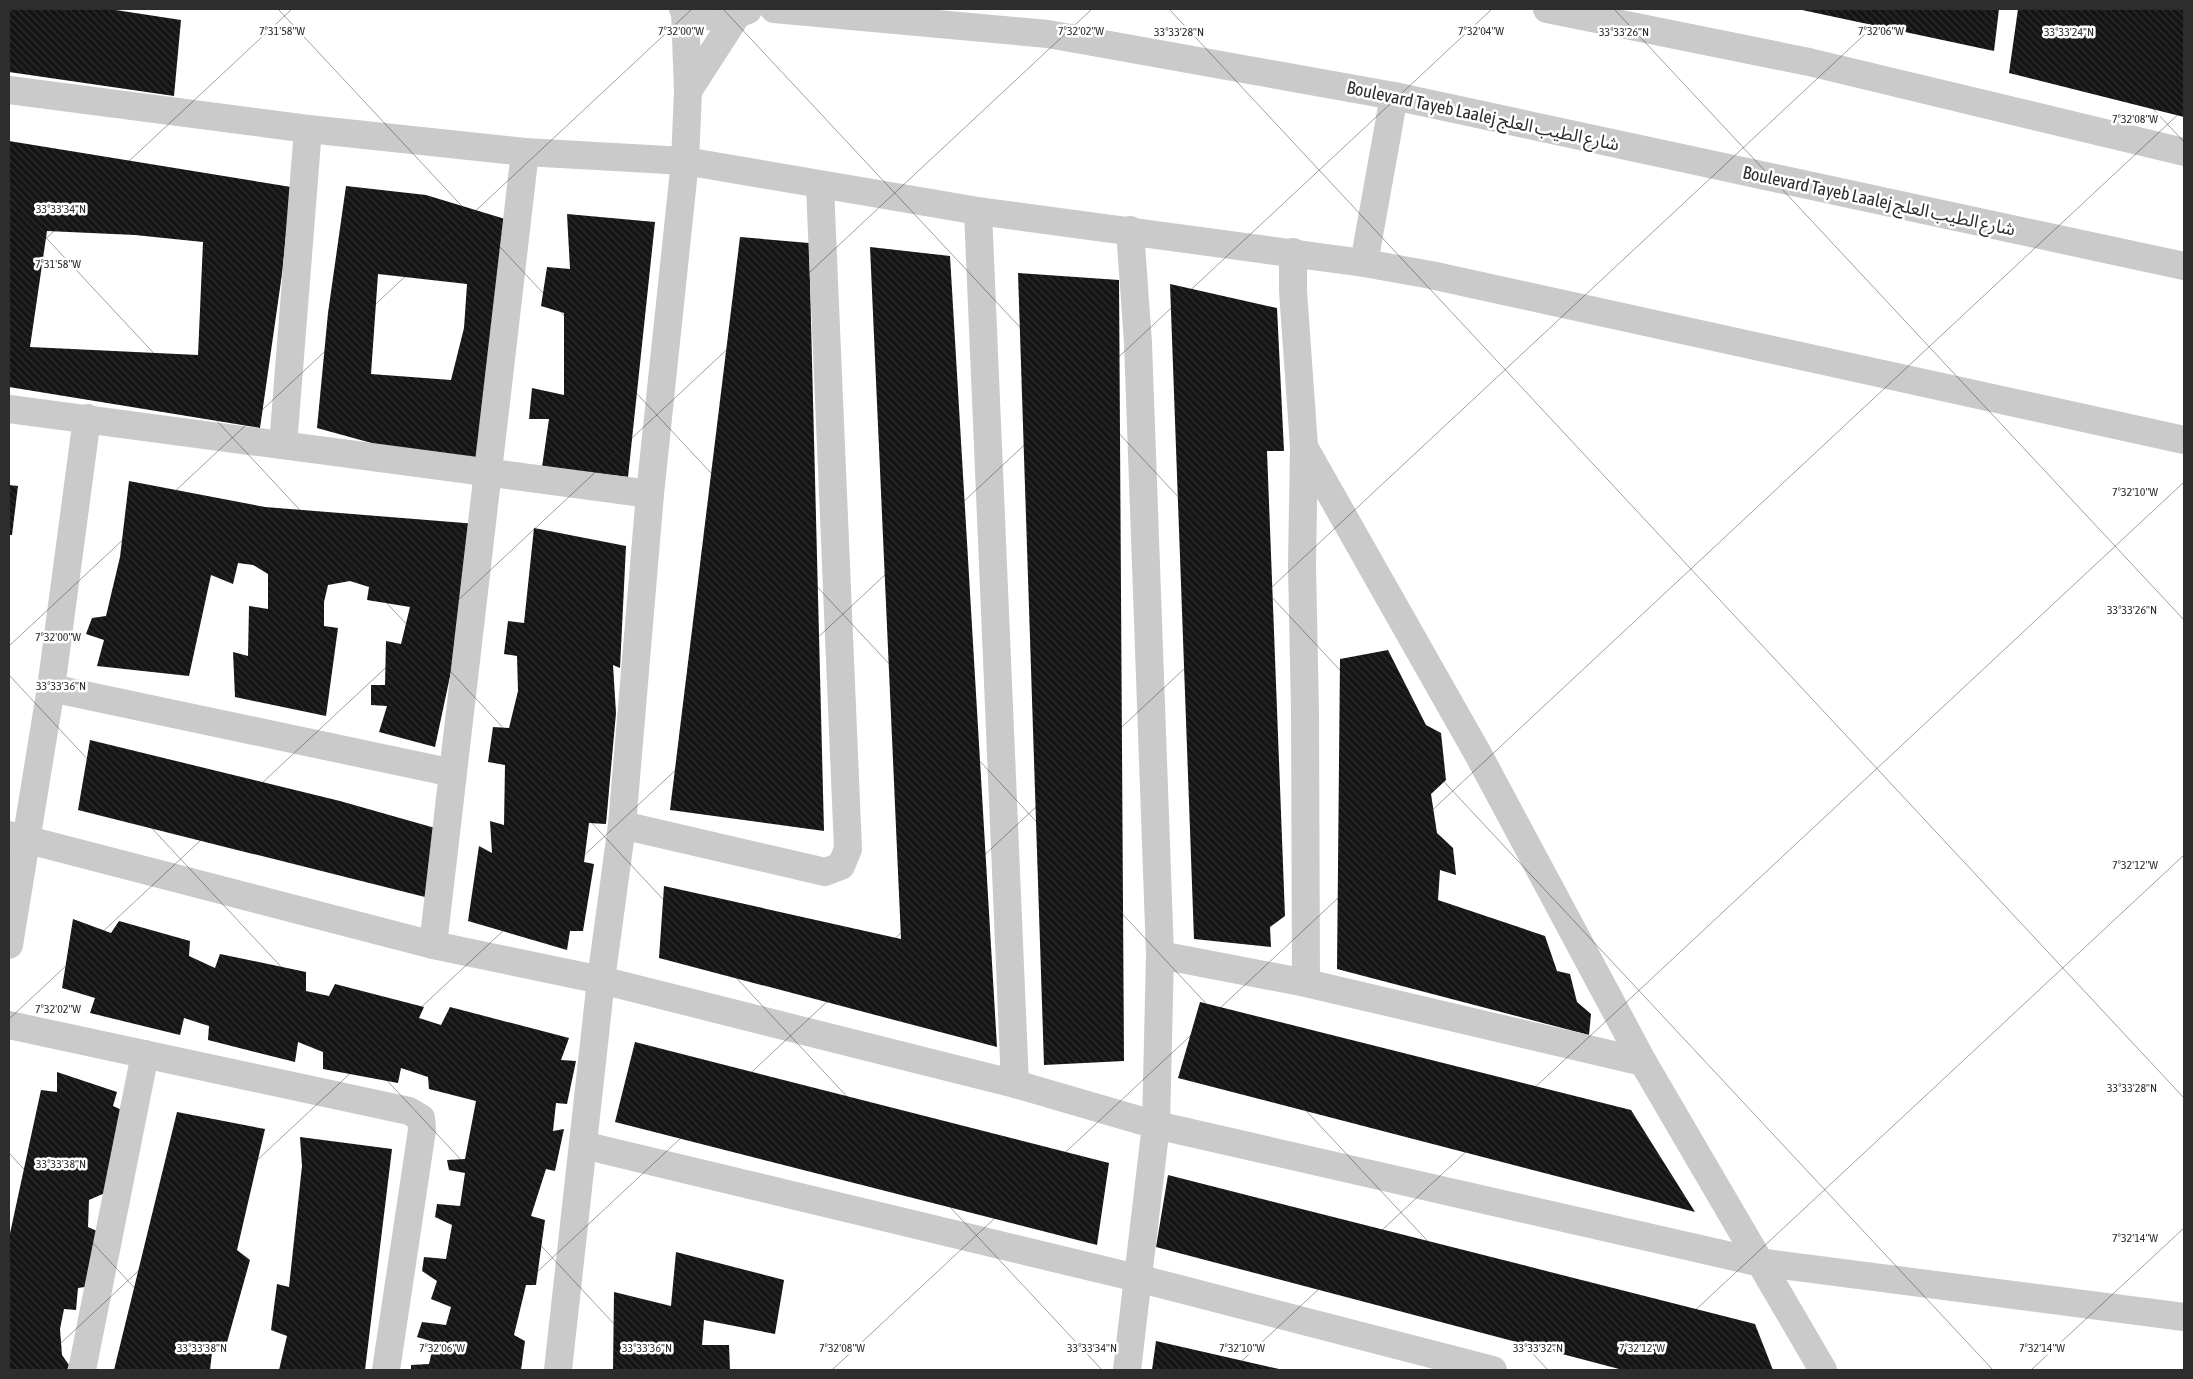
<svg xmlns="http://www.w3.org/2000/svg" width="2193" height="1379" font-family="'Asap Condensed','Noto Sans Arabic',sans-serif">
	<defs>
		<pattern id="building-back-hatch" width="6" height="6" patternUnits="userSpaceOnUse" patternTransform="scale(1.25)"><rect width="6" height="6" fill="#141414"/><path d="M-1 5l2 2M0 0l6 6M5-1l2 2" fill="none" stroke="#2e2e2e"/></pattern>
	</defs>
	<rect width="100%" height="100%" fill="#fff"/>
	<g fill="url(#building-back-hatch)" fill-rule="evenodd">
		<path d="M9 9H109L181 20 174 96 9 72Z"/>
		<path d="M1999 9 1994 51 1802 10V9Z"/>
		<path d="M2018 9H2184V117L2009 73Z"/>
		<path d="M9 141 291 187 282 274 260 428 9 387ZM47 231 135 235 203 242 198 355 30 347Z"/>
		<path d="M346 186 426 195 512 221 482 458 397 450 317 428 328 313ZM378 274 467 284 464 328 451 380 371 374Z"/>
		<path d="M567 214 655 222 628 477 542 467 549 419H529L532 388 564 395V313L541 306 547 267 570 269Z"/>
		<path d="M740 237 809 243 824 831 670 810Z"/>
		<path d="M870 247 950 256 997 1047 659 958 664 886 901 939Z"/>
		<path d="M1018 273 1119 280 1124 1061 1044 1065Z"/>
		<path d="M1170 284 1277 308 1284 451H1267L1285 916 1270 927 1271 947 1194 939Z"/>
		<path d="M129 481 265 507 477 524 463 615 435 747 379 732 387 706 371 705V685H385L386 641 401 644 410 607 367 600 369 587 350 581 328 585 324 602V626L338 628 326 716 235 697 233 652 248 656 249 606 268 609V574L253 565 238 563 233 584 211 575 189 676 97 666 104 640 86 634 92 618 106 616 120 557Z"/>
		<path d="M9 485 18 486 12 535H9Z"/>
		<path d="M534 528 626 546 620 668 613 665 616 713 606 824 589 823 584 862 594 864 583 931H570L567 950 468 921 479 846 492 853 490 821 504 825 505 765 488 762 493 727 509 728 518 691 517 656 504 654 508 621 524 623Z"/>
		<path d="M1388 650 1426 725 1441 733 1446 780 1431 794 1437 833 1453 848 1456 875 1440 870 1438 900 1545 936 1557 971 1570 974 1577 1002 1591 1014 1589 1035 1337 969 1340 659Z"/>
		<path d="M90 740 340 801 435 828 433 899 78 810Z"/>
		<path d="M73 919 111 933 119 921 190 941 189 956 215 968 220 954 306 972V991L329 996 335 984 424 1007 419 1018 441 1025 450 1007 569 1038 561 1060 576 1061 567 1104 556 1103 553 1131 564 1129 555 1171 546 1169 531 1216 545 1220 536 1285H526L514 1335 525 1341 521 1370H411V1365L429 1364 434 1342 417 1337 422 1322 446 1325 451 1307 431 1299 437 1281 422 1271 424 1257 446 1259 452 1225 435 1217 437 1204 460 1206 465 1173 449 1170 447 1160 465 1159 476 1101 429 1089 428 1077 401 1068 398 1083 323 1069V1052L298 1042 295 1062 208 1040 209 1026 184 1018 180 1035 90 1013 95 998 62 988Z"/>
		<path d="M1200 1002 1631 1110 1695 1212 1178 1078Z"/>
		<path d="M635 1042 1109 1163 1097 1245 615 1122Z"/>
		<path d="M57 1072 117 1092 113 1106 124 1111 105 1193 89 1200 88 1227 99 1232 91 1286 78 1288 76 1310 64 1309 60 1329 62 1355 69 1365 67 1370H9V1238L41 1090 57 1092Z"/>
		<path d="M177 1112 265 1129 237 1250 250 1260 226 1346 212 1353 210 1370H114Z"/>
		<path d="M300 1137 392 1149 365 1370H279L287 1336 271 1330 277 1284 289 1287 302 1166Z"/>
		<path d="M1168 1175 1755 1324 1773 1370H1623L1156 1247Z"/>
		<path d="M676 1252 784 1280 775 1334 704 1320 702 1345H729L730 1370H613L614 1292 671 1306Z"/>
		<path d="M1156 1341 1279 1369V1370H1152Z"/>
	</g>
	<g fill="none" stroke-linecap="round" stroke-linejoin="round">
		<g stroke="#cacaca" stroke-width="28">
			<path d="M683 9C702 20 729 18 748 10"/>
			<path d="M774 9 1048 34 1394 96 2184 266"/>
			<path d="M1547 9 1809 62 2184 152"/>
			<path d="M685 11 688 91 737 15"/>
			<path d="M9 90 308 129 525 152 685 161 978 211 1364 263"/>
			<path d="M1394 96 1364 263 1431 275 2184 440"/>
			<path d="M978 211 1015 1084"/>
			<path d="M1293 252V291L1304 447 1302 566 1305 712 1306 983"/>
			<path d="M9 409 650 494"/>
			<path d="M283 445 308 129"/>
			<path d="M1304 447 1478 754 1643 1062 1823 1370"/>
			<path d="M51 688 453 773"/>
			<path d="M622 825 825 872 841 866 848 849 820 186"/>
			<path d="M9 835 433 945 601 980 1015 1084 1156 1125 1757 1262 2184 1317"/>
			<path d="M9 945 51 688 87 418"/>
			<path d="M433 945 525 152"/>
			<path d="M1160 955 1306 983 1643 1062"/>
			<path d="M9 1025 409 1111 421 1118 422 1130 386 1370"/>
			<path d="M583 1145 1137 1278 1493 1370"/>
			<path d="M82 1370 145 1054"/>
			<path d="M558 1370 601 980 622 825 650 494 685 161 688 91"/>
			<path d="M1127 1370 1156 1125 1160 955 1138 343 1130 230"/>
		</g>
	</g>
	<path fill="none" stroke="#2d2d2d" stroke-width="1" stroke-opacity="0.45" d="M278 9 1548 1370M723 9 1993 1370M1169 9 2184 1098M1614 9 2184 620M2060 9 2184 142M9 198 1102 1370M9 273 292 9M9 646 692 9M9 675 657 1370M9 1019 1092 9M9 1153 211 1370M32 1370 1492 9M432 1370 1892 9M832 1370 2184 109M1232 1370 2184 482M1631 1370 2184 855M2031 1370 2184 1228"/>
	<g text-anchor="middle" stroke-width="5" stroke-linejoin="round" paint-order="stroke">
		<g font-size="18" fill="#2d2d2d" stroke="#fff">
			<text transform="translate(1483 116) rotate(12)" y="6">Boulevard Tayeb Laalej شارع الطيب العلج</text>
			<text transform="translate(1879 201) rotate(12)" y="6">Boulevard Tayeb Laalej شارع الطيب العلج</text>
		</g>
	</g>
	<g font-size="12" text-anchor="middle" fill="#2d2d2d" stroke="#fff" stroke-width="5" stroke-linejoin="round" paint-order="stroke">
		<text x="282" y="35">7°31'58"W</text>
		<text x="681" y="35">7°32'00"W</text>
		<text x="1081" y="35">7°32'02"W</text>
		<text x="1481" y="35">7°32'04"W</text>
		<text x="1881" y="35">7°32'06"W</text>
		<text x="1179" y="36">33°33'28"N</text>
		<text x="1624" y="36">33°33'26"N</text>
		<text x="2069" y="36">33°33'24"N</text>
		<text x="2135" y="123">7°32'08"W</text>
		<text x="61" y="213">33°33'34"N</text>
		<text x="58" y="268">7°31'58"W</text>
		<text x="2135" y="496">7°32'10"W</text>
		<text x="2132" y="614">33°33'26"N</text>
		<text x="58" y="641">7°32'00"W</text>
		<text x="61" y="690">33°33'36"N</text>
		<text x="2135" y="869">7°32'12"W</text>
		<text x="58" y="1013">7°32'02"W</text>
		<text x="2132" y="1092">33°33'28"N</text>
		<text x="61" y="1168">33°33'38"N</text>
		<text x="2135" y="1242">7°32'14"W</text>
		<text x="202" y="1352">33°33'38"N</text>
		<text x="647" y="1352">33°33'36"N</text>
		<text x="1092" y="1352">33°33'34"N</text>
		<text x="1538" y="1352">33°33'32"N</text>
		<text x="442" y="1352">7°32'06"W</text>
		<text x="842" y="1352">7°32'08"W</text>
		<text x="1242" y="1352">7°32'10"W</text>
		<text x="1642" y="1352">7°32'12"W</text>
		<text x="2042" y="1352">7°32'14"W</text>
	</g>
	<rect width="2193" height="1379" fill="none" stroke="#2d2d2d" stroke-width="20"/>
</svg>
